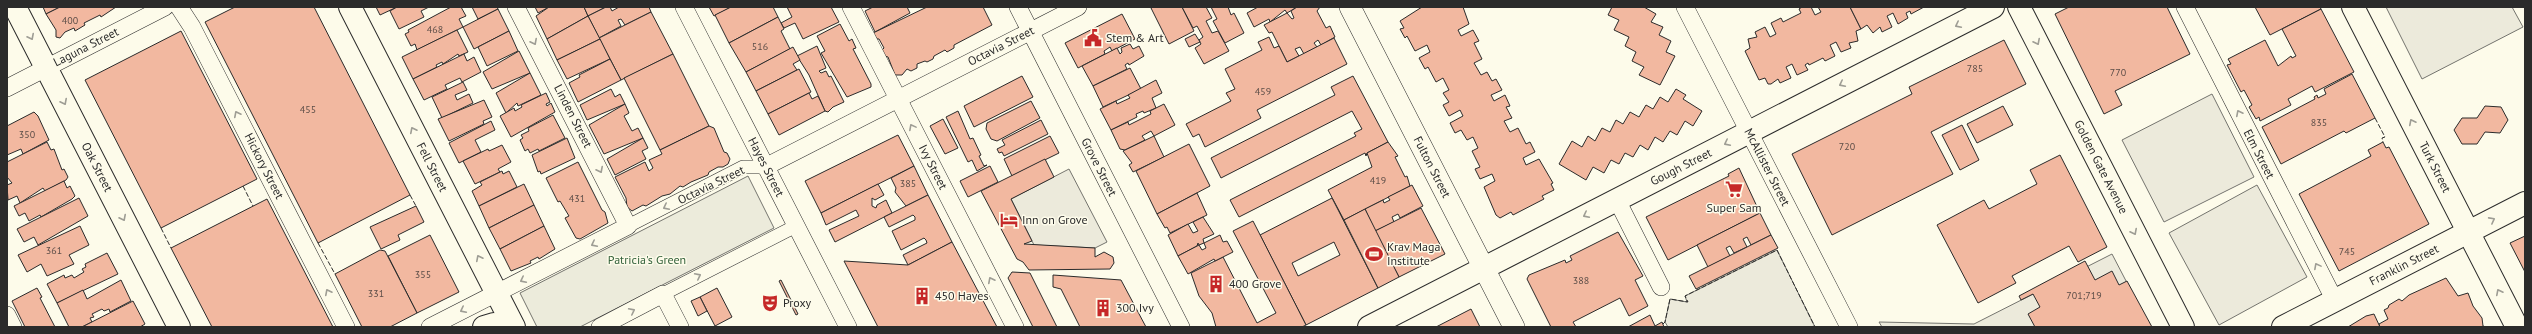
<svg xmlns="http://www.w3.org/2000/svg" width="2532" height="334" font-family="'PT Sans',sans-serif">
	<rect width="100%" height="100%" fill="#fdfbea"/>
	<path fill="#ecebdb" stroke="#74746e" d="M748 176 774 228 580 327H537L520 293Z"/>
	<g fill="#eceadb" stroke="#74746e">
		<path d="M2386 7H2512L2523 27 2422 79Z"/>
		<path d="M2212 94 2254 177 2164 222 2122 140Z"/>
		<path d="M1069 169 1107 242 1095 248 1034 245 1011 199Z"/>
		<path d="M2257 185 2307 277 2219 325 2169 233Z"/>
		<path d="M1777 250 1815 327H1668L1665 322 1670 299 1687 302 1685 296Z"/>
		<path d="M2112 254 2150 327H1882L1879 322 1974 324Z"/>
	</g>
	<g fill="#f2b8a0" stroke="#2b2b2b" fill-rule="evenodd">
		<path d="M43 7H60L46 14Z"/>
		<path d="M60 7H116L101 17 100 15 84 23 85 25 75 31 74 28 65 32 60 38 56 37V30L46 14Z"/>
		<path d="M235 7H314L410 195 318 243 205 22Z"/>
		<path d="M376 7H397L380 15Z"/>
		<path d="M397 7H429L421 11 424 17 399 29 390 11Z"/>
		<path d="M451 7H461L466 16 459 19 463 27 417 50 415 44 411 46 405 34 409 32 408 30Z"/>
		<path d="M472 7H497L498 9 478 19Z"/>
		<path d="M535 7H549L538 13Z"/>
		<path d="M549 7H584L588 16 547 39 536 16Z"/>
		<path d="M584 7H606L588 16Z"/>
		<path d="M606 7H610L612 11 619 7H649L651 12 625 25 621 19 618 20 621 26 599 38 588 16Z"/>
		<path d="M709 7H731L714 16Z"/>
		<path d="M731 7H773L778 17 729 43 715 15Z"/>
		<path d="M787 7H831L839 22 803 39 795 23 784 28 781 23 792 17Z"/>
		<path d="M873 7H907L910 13 875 32 865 11Z"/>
		<path d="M927 7H983L992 25 954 45V48L947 52 945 50 934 56 933 59 927 62 925 61 917 64V68L911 71 907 69 902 75H895L888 57 885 56 882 50 884 48 879 39H877L873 33Z"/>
		<path d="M1154 7H1182L1194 31 1169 44 1151 8Z"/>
		<path d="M1182 7H1206L1212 18 1206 21 1212 33 1218 31 1229 51 1204 64 1195 48 1201 44 1199 40 1203 37 1197 26 1193 28Z"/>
		<path d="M1211 7H1228L1231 15 1234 13 1244 33 1225 43 1213 21 1217 19Z"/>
		<path d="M1258 7H1297L1287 13 1285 10 1270 22 1269 19 1254 27 1247 13Z"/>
		<path d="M1297 7H1320L1317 11 1326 28 1330 26 1335 37 1321 45 1318 40 1314 43 1317 47 1304 54 1300 47 1295 49 1299 56 1287 62 1272 32 1269 33 1264 25 1287 13 1292 19 1294 18 1291 11Z"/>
		<path d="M1422 7H1463L1469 24 1458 30 1461 36 1473 30 1479 41 1474 43 1482 59 1474 63 1481 75 1487 72 1492 81 1496 79 1502 90 1491 95 1494 101 1505 95 1510 106 1506 107 1512 118 1504 121 1510 132 1518 128 1526 144 1530 142 1535 152 1523 158 1526 165 1539 159 1553 183 1551 184 1554 190 1542 196 1544 199 1513 215 1511 212 1500 218 1496 215 1484 187 1495 181 1492 174 1480 179 1475 169 1480 167 1472 151 1478 148 1473 137 1467 140 1461 130 1455 133 1450 123 1463 116 1460 110 1449 116 1443 105 1449 102 1443 93 1449 90 1443 78 1436 82 1428 67 1425 69 1419 58 1430 52 1427 45 1415 51 1407 36 1405 38 1400 29 1404 28 1400 21Z"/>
		<path d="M1612 7H1644L1656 14 1651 22 1663 27 1659 35 1671 41 1666 52 1675 56 1660 85 1639 75 1644 67 1632 61 1636 52 1625 46 1629 37 1614 30 1619 20 1608 15Z"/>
		<path d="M1802 7H1811L1815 15 1821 12 1818 7H1850L1861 29 1856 31 1858 41 1849 43 1851 48 1841 52 1836 42 1830 45 1835 56 1825 61 1823 58 1809 65 1808 63 1805 65 1808 70 1797 75 1792 64 1786 67 1791 78 1780 83 1778 79 1771 84H1768L1765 78 1759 80 1745 51 1750 48 1748 39 1757 37 1755 32 1765 27 1770 37 1776 34 1771 23 1781 18 1783 22 1801 13 1799 9Z"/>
		<path d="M1850 7H1924L1911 14 1910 11 1906 13 1908 18 1898 24 1893 13 1887 16 1892 27 1882 32 1880 27 1873 33 1867 25 1861 29Z"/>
		<path d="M2069 7H2167L2190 54 2115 91 2122 105 2104 114 2055 14Z"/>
		<path d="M2255 7H2320L2321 9 2270 35Z"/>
		<path d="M498 9 509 31 474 49 463 27Z"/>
		<path d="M2321 9 2354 72 2315 92 2312 86 2288 99 2291 105 2260 121 2259 117 2256 119 2249 107 2252 105 2244 90 2241 92 2227 65 2231 64 2228 59 2265 40 2278 66 2291 56 2292 58 2296 56 2282 29Z"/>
		<path d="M651 12 673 54 621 80 599 38Z"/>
		<path d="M1122 14 1135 39 1112 51 1110 47 1104 51 1105 54 1078 68 1065 43Z"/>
		<path d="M588 16 600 39 557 60 547 39Z"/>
		<path d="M778 17 784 29 781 31 790 49 746 72 729 43Z"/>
		<path d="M840 24 849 41 852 39 856 48 853 49 871 84V87L847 97 821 53 825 51 817 36Z"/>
		<path d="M457 30 468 52 459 56 458 54 443 64 442 62 436 65 437 67 413 79 402 57Z"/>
		<path d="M181 31 257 179 161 228 85 80Z"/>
		<path d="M509 31 518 51 487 66 478 47Z"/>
		<path d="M1195 34 1200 42 1189 47 1185 39Z"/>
		<path d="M1269 37 1274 48 1279 46 1287 62 1334 38 1347 64 1257 110 1261 118 1205 147 1199 134 1193 137 1186 124 1231 101 1226 93 1235 89 1225 69 1262 50 1258 42Z"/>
		<path d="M600 39 610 59 567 79 557 60Z"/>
		<path d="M2004 40 2026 84 1931 132 1953 174 1832 235 1792 154 1912 94 1909 87Z"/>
		<path d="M1130 44 1133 49 1139 46 1144 56 1129 65 1128 63 1125 65 1127 69 1093 86 1082 66 1117 48 1120 54 1122 52 1121 48Z"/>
		<path d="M817 46 826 68 819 71 821 73 826 71 829 77 831 76 844 102 833 107 828 112 825 111 809 75 797 56Z"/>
		<path d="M793 47 800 60 793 64 797 70 756 91 746 72Z"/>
		<path d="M519 51 530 73 492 89 483 72Z"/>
		<path d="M464 54 467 61 474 57 481 72 462 82 460 78 445 85 447 89 424 100 413 79Z"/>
		<path d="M673 54 709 126 660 150 624 78Z"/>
		<path d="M610 59 621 80 578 102 569 83 580 77 579 75Z"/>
		<path d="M1130 68 1141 89 1103 107 1093 86Z"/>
		<path d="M799 69 811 92 768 114 756 91Z"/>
		<path d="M530 73 541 95 518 106 517 103 506 113 496 93Z"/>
		<path d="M2352 74 2375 118 2346 133 2344 131 2281 164 2262 127 2315 99 2314 97 2317 95 2318 98 2326 94 2324 89Z"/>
		<path d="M1022 76 1033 97 974 127 964 106Z"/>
		<path d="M1353 76 1388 142 1367 153 1366 156 1365 153 1239 217 1230 200 1356 136 1354 133 1362 129 1352 111 1221 178 1211 158 1335 95 1331 87Z"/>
		<path d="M1156 80 1162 93 1152 98 1156 108 1144 113 1143 111 1136 114 1137 117 1111 130 1100 109 1116 101 1117 104 1130 98 1128 95Z"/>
		<path d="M463 82 467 90 455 95 457 100 469 94 473 103 442 118 432 97Z"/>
		<path d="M611 89 615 97 620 94 625 104 587 120 580 105Z"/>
		<path d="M1676 89 1686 95 1683 99 1702 111 1693 126 1685 121 1677 135 1670 131 1663 142 1655 137 1648 150 1640 145 1633 157 1625 153 1619 164 1611 160 1604 173 1593 167 1586 180 1559 164 1572 141 1582 147 1588 136 1595 141 1602 128 1610 132 1616 120 1623 124 1630 112 1639 117 1646 105 1653 109 1660 97 1668 102Z"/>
		<path d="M546 93 550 102 546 104 547 106 551 103 555 112 511 137 500 116 514 108 515 111 522 107 521 105Z"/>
		<path d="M809 93 812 99 818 96 825 111 779 135 768 114Z"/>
		<path d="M484 100 492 117 483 121 484 124 449 141 438 119Z"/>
		<path d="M1031 101 1040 118 997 141 991 139 986 129 987 123Z"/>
		<path d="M625 104 629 113 624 116 632 131 638 128 643 138 604 154 589 125Z"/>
		<path d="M1164 104 1175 125 1154 136 1151 131 1142 136 1145 140 1125 150 1120 149 1111 130 1128 122 1129 125 1151 114 1150 111Z"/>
		<path d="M2003 106 2013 125 1977 143 1967 124Z"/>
		<path d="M2485 106 2501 107 2508 120 2500 133 2485 132 2477 144H2462L2454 130 2462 118H2477Z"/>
		<path d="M958 111 970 139 973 138 981 155 979 156 984 166 987 165 977 171 972 160 968 162 946 117Z"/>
		<path d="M34 112 38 116 49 140 23 154 21 149 7 155V126Z"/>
		<path d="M553 115 565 138 539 151 538 149 530 153 528 149 525 151 520 140 523 138 521 135 529 131 528 128Z"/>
		<path d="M943 119 958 148 945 154 930 126Z"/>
		<path d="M1041 120 1048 134 1004 156 1002 152 999 153 997 149 1005 145 1002 140Z"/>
		<path d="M491 121 495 130 475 140 481 152 459 163 449 143Z"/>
		<path d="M1962 125 1979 160 1960 170 1942 135Z"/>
		<path d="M709 126 714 128 724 152 727 153 730 159 728 164 723 167H718L709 172 708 175 691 182 683 187 680 186 670 194 662 196 646 206 643 205 632 211 627 207 626 198 615 177 645 162 649 171 653 168 649 160 662 154 660 150Z"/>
		<path d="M898 135 914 166 821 213 805 181Z"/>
		<path d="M1050 136 1059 153 1012 176 1004 159Z"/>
		<path d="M1154 136 1164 157 1133 172 1129 165 1132 163 1123 151Z"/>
		<path d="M567 138 575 158 541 174 540 171 538 172 532 155Z"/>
		<path d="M643 138 648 148 642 151 646 159 615 175 607 159Z"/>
		<path d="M47 142 51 150 54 149 62 170 64 169 68 177 66 180 45 191 43 188 20 203 17 196 8 200 7 185 12 183 7 177V162Z"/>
		<path d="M1388 142 1398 156 1395 157 1405 177 1407 176 1410 186 1344 220 1328 190 1372 167 1367 153Z"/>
		<path d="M2383 142 2386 148 2389 147 2429 224 2339 271 2299 194 2371 156 2368 150Z"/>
		<path d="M1189 144 1210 186 1157 214 1136 171Z"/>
		<path d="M502 145 511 162 498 169 500 172 475 184 463 161 488 149 489 151Z"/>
		<path d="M2060 155 2107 247 2078 262 2069 246 2012 276 2016 283 1978 303 1937 225 1984 200 1989 209 2037 184 2030 170Z"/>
		<path d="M1045 159 1054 177 1011 199 1032 241 1024 244 1095 248V257L1104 252 1113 257 1114 263 1110 269 1029 270 1023 262 1017 259 981 191Z"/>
		<path d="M578 162 602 210 605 212 608 223 580 239 576 238 565 218 569 216 560 201 558 202 546 178Z"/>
		<path d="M914 166 928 195 906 206 895 192 896 188 891 178Z"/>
		<path d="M990 166 998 182 968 197 960 181Z"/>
		<path d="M1739 168 1760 213 1668 260 1646 217 1729 176 1728 174Z"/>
		<path d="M502 171 503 174 509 171 517 187 479 206 472 191 482 185 480 182Z"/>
		<path d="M64 181 67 188 70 186 75 196 72 199 41 217 40 215 29 221 25 213 19 216 14 206Z"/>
		<path d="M524 184 534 205 489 228 479 206Z"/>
		<path d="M878 184 884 195 875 200 872 198V206L876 208 877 205 886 200 892 213 835 242 829 230 859 216 856 210 826 225 821 213Z"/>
		<path d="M1412 185 1423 206 1400 218 1398 214 1392 217 1394 222 1375 231 1365 209 1383 200 1384 203 1390 200 1388 197Z"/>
		<path d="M1197 193 1207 215 1170 233 1167 227 1165 228 1157 214Z"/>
		<path d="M928 195 952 242 908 265 903 255 927 243 926 240 924 238 901 250 892 231 915 220V217L913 215 889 227 884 217Z"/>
		<path d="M79 198 88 216 38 245 34 237 24 242 17 229Z"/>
		<path d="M1332 198 1378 288 1306 325 1260 235ZM1334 242 1340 255 1298 276 1292 263Z"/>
		<path d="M267 199 333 327H212L171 248Z"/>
		<path d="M534 205 544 226 500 249 489 228Z"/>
		<path d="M416 206 424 222 398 235 400 240 381 249 370 227Z"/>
		<path d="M1421 208 1445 254 1399 277 1375 231Z"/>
		<path d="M1365 209 1399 277 1378 288 1344 220Z"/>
		<path d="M1760 213 1771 235 1751 245 1747 237 1743 239 1747 247 1734 253 1730 246 1726 248 1730 256 1708 267 1697 245Z"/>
		<path d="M1203 217 1214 234 1203 239 1204 243 1199 245 1198 243 1197 246 1178 256 1168 235 1188 224 1193 233 1198 231 1193 222Z"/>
		<path d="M1253 221 1306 325 1302 327H1216L1212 313 1199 296 1191 273 1223 257 1257 323 1276 313 1233 231Z"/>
		<path d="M80 226 89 245 69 255 74 264 47 276 41 264 27 272 18 255Z"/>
		<path d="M544 226 555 249 539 259 538 257 530 261 531 263 511 271 500 249Z"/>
		<path d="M1618 232 1643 276 1635 280 1648 306 1629 316 1620 298 1573 322 1576 327H1551L1527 279 1529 275 1565 260 1566 263 1572 260 1570 256Z"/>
		<path d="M430 235 459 292 417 313 388 256Z"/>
		<path d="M1220 235 1223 242 1227 241 1233 252 1215 261 1214 259 1188 274 1178 256 1199 245 1202 250 1206 248 1204 243Z"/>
		<path d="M1771 235 1778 248 1696 289 1689 276Z"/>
		<path d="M2525 236V272L2510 243Z"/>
		<path d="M952 242 997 327H878L844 261 908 265Z"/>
		<path d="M380 250 385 251 417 313 390 327H362L335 274Z"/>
		<path d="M107 253 118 274 57 303 47 284 64 275 65 278 72 275 74 278 84 272 82 269 86 267 85 264Z"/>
		<path d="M2085 261 2095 280 2112 271 2119 285 2127 281 2152 327H2035L2028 314 2040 307 2033 294 2021 300 2019 296Z"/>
		<path d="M1012 272 1030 273 1057 327H1033L1008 278Z"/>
		<path d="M1053 275 1121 280 1146 327H1080L1061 289 1053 287Z"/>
		<path d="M2446 278 2458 296 2468 293 2473 306 2482 318 2483 326 2486 327H2380L2379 324 2388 319 2384 310 2388 308 2389 305 2399 299 2402 301 2409 295Z"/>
		<path d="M121 280 131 301 110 312 109 309 104 311 102 309 92 314 94 317 90 318 92 322 82 327H69L57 303 83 290 87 299Z"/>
		<path d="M781 280 798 314 796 315 779 281Z"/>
		<path d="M37 288 42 297 40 298 55 327H25L12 301Z"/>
		<path d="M717 288 732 317 715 326 700 297Z"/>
		<path d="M700 297 707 311 698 316 691 301Z"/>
		<path d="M133 301 145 324 140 327H82Z"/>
		<path d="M1471 309 1480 327H1436Z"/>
		<path d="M2374 314 2380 327H2348L2366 316Z"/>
		<path d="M1650 315 1655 326 1662 322 1664 327H1628Z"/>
	</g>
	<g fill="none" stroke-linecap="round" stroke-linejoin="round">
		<g stroke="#2b2b2b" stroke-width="14">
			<g id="pedestrian">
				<path d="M628 226 743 167H765"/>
				<path d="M663 294 796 226"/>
			</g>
		</g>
		<g stroke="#2b2b2b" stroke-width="18">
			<g id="minor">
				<path d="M179 7 192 27 346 327"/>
				<path d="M684 7 848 327"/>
				<path d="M851 7 1015 327"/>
				<path d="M1018 7 1181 327"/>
				<path d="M1685 7 1849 327"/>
				<path d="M2185 7 2335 301"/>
				<path d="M7 88 165 7"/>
				<path d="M765 167 1078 7"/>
				<path d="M1617 200 1661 287"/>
				<path d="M7 315 13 327"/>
				<path d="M430 327 628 226 516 7"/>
				<path d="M600 327 663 294 680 327"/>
			</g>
		</g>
		<g stroke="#2b2b2b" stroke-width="22">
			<path id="tertiary" d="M1350 7 1514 327"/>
		</g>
		<g stroke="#2b2b2b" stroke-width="24">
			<g id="secondary">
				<path d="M2019 7 2183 327"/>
				<path d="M2353 7 2517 327"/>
				<path d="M1369 327 1993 7"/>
				<path d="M2283 327 2525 203"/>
			</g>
		</g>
		<g stroke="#2b2b2b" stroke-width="24">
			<g id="primary">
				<path d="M15 7 179 327"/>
				<path d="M350 7 514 327"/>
				<path d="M484 327 494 324 513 327"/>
			</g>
		</g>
		<use href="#pedestrian" stroke="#fdfbea" stroke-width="13"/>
		<use href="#minor" stroke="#fdfbea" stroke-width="17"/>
		<use href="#tertiary" stroke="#fdfbea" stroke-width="21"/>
		<use href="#secondary" stroke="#fdfbea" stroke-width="22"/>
		<use href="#primary" stroke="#fdfbea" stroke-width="22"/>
		<g stroke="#2b2b2b" stroke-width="1" stroke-dasharray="5 2" stroke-linecap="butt">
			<path d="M2375 118 2385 137 2382 138 2383 142"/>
			<path d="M243 186 253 206"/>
			<path d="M410 195 416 206"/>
			<path d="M161 228 171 248"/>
			<path d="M318 243 335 274"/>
			<path d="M1663 324 1665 322 1670 299 1688 302 1685 296 1777 250 1815 327"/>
		</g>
	</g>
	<defs><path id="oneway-chevron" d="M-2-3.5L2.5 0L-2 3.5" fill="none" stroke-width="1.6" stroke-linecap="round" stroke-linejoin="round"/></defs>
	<g stroke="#9e9d94">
		<use href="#oneway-chevron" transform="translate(1958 25) rotate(153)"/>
		<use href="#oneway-chevron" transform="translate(31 37) rotate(63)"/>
		<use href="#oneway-chevron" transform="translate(534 42) rotate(63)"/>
		<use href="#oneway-chevron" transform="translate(2037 42) rotate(63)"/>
		<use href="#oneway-chevron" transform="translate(1842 84) rotate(153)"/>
		<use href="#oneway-chevron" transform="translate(64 102) rotate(63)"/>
		<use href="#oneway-chevron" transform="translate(2239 113) rotate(-117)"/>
		<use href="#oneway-chevron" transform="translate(237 114) rotate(-117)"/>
		<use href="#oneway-chevron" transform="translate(2412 122) rotate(-117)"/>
		<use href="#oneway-chevron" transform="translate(912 127) rotate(-118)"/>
		<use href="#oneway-chevron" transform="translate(413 130) rotate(-117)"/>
		<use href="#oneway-chevron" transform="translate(1727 143) rotate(153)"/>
		<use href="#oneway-chevron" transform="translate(600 170) rotate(63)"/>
		<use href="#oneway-chevron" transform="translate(666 207) rotate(153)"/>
		<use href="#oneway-chevron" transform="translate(1586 215) rotate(153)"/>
		<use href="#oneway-chevron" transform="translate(123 218) rotate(63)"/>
		<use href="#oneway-chevron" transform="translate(2492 220) rotate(-28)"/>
		<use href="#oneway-chevron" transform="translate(2134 232) rotate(63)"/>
		<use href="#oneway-chevron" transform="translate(594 244) rotate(153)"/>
		<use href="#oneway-chevron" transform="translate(479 258) rotate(-117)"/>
		<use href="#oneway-chevron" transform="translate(2317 266) rotate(-118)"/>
		<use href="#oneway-chevron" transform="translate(698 276) rotate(-27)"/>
		<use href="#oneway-chevron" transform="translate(523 280) rotate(153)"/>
		<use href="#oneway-chevron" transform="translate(991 280) rotate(-117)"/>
		<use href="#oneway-chevron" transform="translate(328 292) rotate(-117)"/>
		<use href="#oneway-chevron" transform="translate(2499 292) rotate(-117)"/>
		<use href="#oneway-chevron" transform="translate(463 310) rotate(153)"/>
		<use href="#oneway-chevron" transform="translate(632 311) rotate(-27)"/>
	</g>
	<defs>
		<g id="civic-bare" transform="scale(1.38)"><path d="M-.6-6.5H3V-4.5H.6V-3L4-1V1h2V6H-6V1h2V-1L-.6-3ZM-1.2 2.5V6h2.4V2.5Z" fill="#c62828" stroke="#fdfbea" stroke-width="2.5" paint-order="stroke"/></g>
		<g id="supermarket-bare" transform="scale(1.38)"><path d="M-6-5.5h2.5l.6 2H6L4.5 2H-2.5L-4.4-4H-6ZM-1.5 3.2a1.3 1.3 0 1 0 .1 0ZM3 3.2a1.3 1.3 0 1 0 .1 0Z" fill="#c62828" stroke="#fdfbea" stroke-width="2.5" paint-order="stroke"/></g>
		<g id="hotel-bare" transform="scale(1.38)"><path d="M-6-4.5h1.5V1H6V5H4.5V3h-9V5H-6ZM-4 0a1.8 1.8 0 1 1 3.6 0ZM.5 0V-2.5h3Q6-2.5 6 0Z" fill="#c62828" stroke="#fdfbea" stroke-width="2.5" paint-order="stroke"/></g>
		<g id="stadium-bare" transform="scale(1.38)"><path d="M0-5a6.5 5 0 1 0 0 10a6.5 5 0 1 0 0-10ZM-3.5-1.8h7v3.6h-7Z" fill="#c62828" stroke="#fdfbea" stroke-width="2.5" paint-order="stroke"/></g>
		<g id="building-bare" transform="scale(1.38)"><path d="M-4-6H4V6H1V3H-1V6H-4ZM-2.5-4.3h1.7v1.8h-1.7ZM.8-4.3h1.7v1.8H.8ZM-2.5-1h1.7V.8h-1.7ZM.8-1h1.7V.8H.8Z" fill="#c62828" stroke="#fdfbea" stroke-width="2.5" paint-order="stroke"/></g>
		<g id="theatre-bare" transform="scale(1.38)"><path d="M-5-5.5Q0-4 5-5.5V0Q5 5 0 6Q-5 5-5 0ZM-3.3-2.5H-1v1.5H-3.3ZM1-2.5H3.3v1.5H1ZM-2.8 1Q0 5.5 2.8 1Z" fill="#c62828" stroke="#fdfbea" stroke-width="2.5" paint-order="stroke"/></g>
	</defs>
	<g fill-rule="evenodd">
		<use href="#civic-bare" x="1093" y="38"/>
		<use href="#supermarket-bare" x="1734" y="189"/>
		<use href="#hotel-bare" x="1009" y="220"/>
		<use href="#stadium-bare" x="1374" y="254"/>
		<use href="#building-bare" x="1216" y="284"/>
		<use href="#building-bare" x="922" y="296"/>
		<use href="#theatre-bare" x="770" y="303"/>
		<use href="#building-bare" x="1103" y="308"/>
	</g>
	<g text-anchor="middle" stroke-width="3" stroke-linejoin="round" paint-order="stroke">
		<g font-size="10" fill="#5d4e48">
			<text x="70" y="24">400</text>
			<text x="435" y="33">468</text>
			<text x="760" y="50">516</text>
			<text x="1975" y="72">785</text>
			<text x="2118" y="76">770</text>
			<text x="1263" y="95">459</text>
			<text x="308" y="113">455</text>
			<text x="2319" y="126">835</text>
			<text x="27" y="138">350</text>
			<text x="1847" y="150">720</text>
			<text x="1378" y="184">419</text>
			<text x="908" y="187">385</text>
			<text x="577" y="202">431</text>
			<text x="54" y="254">361</text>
			<text x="2347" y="255">745</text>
			<text x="423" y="278">355</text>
			<text x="1581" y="284">388</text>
			<text x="376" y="297">331</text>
			<text x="2084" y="299">701;719</text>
		</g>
		<g font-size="12" fill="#2b2b2b" stroke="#fdfbea" text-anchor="start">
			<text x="1106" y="42">Stem &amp; Art</text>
			<text x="1734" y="212" text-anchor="middle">Super Sam</text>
			<text x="1022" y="224">Inn on Grove</text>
			<text x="1387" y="251">Krav Maga<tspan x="1387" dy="14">Institute</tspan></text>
			<text x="1229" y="288">400 Grove</text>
			<text x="935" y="300">450 Hayes</text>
			<text x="783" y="307">Proxy</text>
			<text x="1116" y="312">300 Ivy</text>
		</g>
		<g font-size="12" fill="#2b2b2b" stroke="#fdfbea">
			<text transform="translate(1001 46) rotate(-27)" y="4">Octavia Street</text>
			<text transform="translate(86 47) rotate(-27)" y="4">Laguna Street</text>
			<text transform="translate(573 116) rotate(63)" y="4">Linden Street</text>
			<text transform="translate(2259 154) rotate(63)" y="4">Elm Street</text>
			<text transform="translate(264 166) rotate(63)" y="4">Hickory Street</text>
			<text transform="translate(97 167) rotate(63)" y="4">Oak Street</text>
			<text transform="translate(432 167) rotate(63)" y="4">Fell Street</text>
			<text transform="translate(766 167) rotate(63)" y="4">Hayes Street</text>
			<text transform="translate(933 167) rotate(63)" y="4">Ivy Street</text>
			<text transform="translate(1099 167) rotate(63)" y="4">Grove Street</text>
			<text transform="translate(1432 167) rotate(63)" y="4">Fulton Street</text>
			<text transform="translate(1681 167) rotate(-27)" y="4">Gough Street</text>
			<text transform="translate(1767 167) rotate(63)" y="4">McAllister Street</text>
			<text transform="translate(2101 167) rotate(63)" y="4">Golden Gate Avenue</text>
			<text transform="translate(2435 167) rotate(63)" y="4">Turk Street</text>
			<text transform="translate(711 185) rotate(-26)" y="4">Octavia Street</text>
			<text transform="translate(2404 265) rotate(-27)" y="4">Franklin Street</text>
		</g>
		<g font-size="12" fill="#34623c" stroke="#fdfbea">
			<text x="647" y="264">Patricia's Green</text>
		</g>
	</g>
	<rect width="2532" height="334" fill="none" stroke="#2b2b2b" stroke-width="16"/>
</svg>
